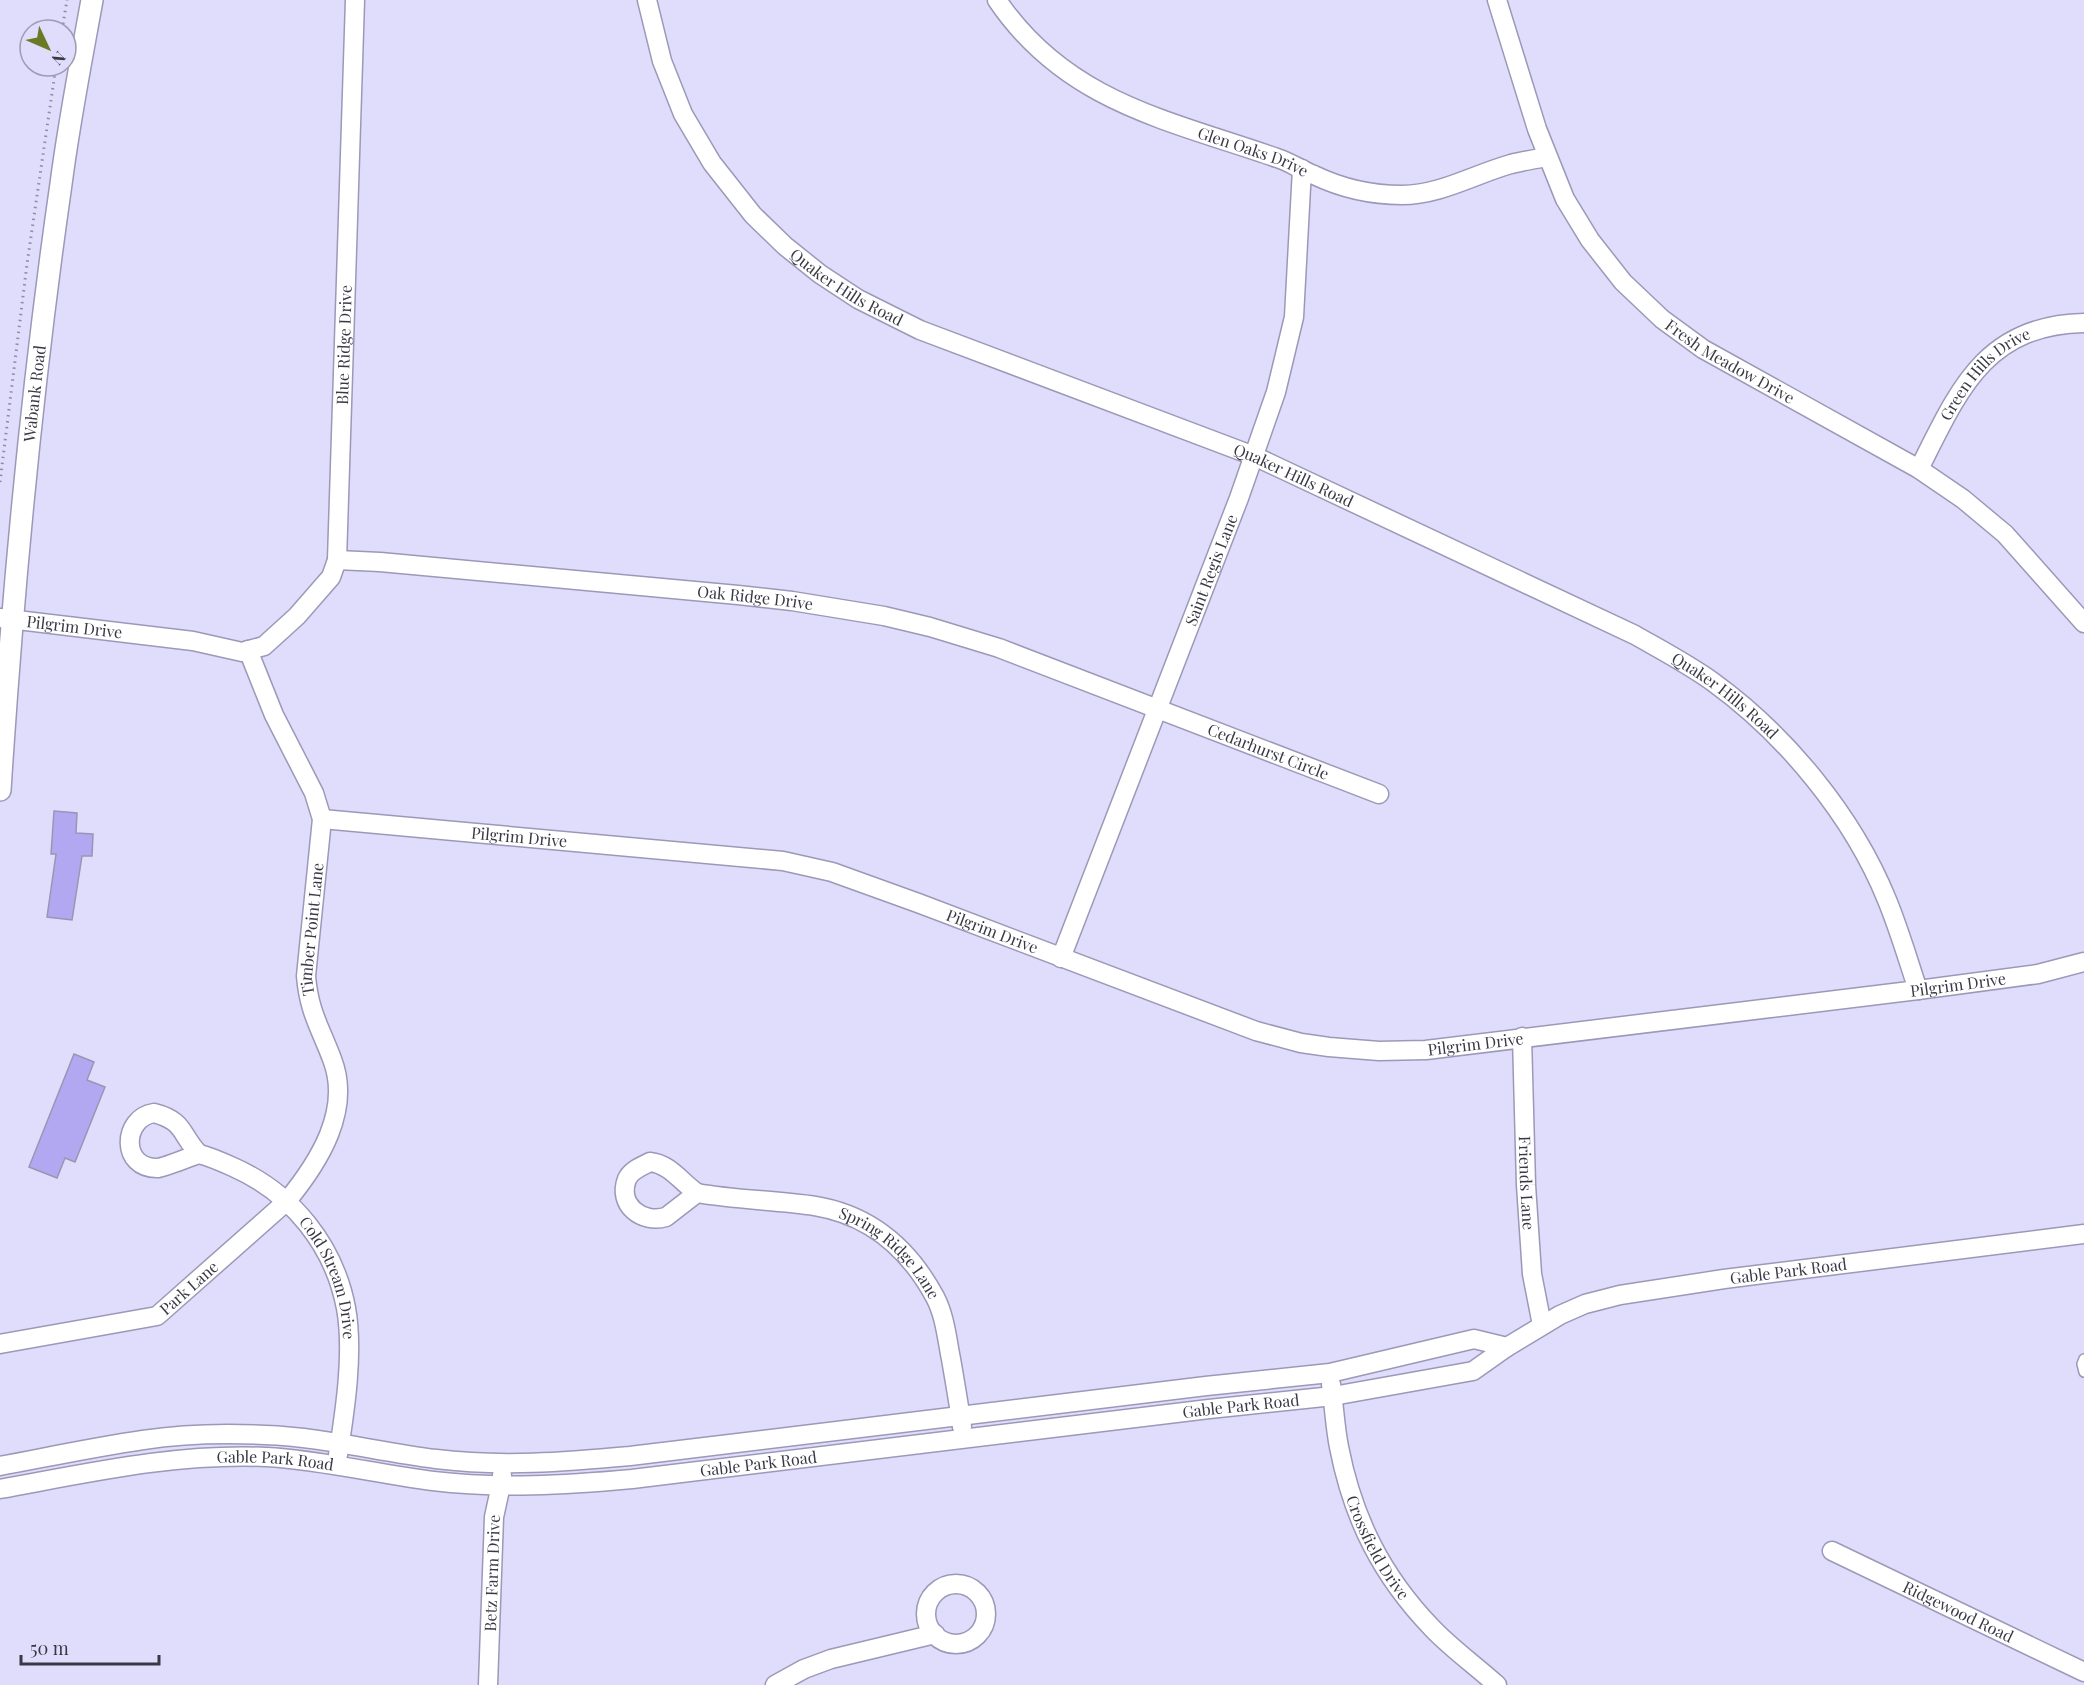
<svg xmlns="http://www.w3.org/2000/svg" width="2084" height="1685" font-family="'Playfair Display',serif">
	<rect width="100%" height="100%" fill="#dfdcfc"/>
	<g fill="#b1a8f1" stroke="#9996b4" stroke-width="1.5">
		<path d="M54 811 77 813 76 833 93 834 92 856H82L72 920 47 917 56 854H51Z"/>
		<path d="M74 1054 94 1062 87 1080 105 1087 75 1162 65 1158 57 1178 29 1167Z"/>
	</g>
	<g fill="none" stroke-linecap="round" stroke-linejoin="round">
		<g stroke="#9b99b7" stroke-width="12">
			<path id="service" d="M2084 1359 2082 1364 2084 1372"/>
		</g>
		<g stroke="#9b99b7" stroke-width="21">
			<g id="minor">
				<path id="s1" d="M647 0 662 61 683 114 712 163 753 215 785 246 820 274 858 299 920 330 1254 456 1635 635C1661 650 1688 664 1713 682 1786 735 1853 816 1887 900 1899 929 1908 960 1918 990"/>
				<path id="s2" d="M997 0C1066 102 1168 120 1277 158 1290 162 1301 170 1314 175 1341 188 1372 195 1402 195 1440 195 1475 174 1511 164 1523 161 1535 159 1547 157"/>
				<path id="s3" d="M1497 0 1537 129 1565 199 1590 240 1623 282 1662 319 1703 349 1919 469 1963 499 2005 534 2084 623"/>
				<path id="s4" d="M1919 469C1958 392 1984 325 2084 323"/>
				<path id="s5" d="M337 560 380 562 738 595 792 601 884 616 930 627 999 648 1379 794"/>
				<path id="s6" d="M0 618 193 641 242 652 264 646 297 616 331 577 337 560 355 0"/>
				<path id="s7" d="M322 819 783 861 832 872 918 903 1256 1031 1301 1043 1329 1047 1379 1051 1426 1050 1918 990 2038 974 2084 962"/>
				<path id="s8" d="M1061 958 1239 498 1276 392 1294 317 1302 169"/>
				<path id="s9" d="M1522 1037 1526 1185 1532 1274 1542 1325"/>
				<path d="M154 1113C185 1121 180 1134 199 1154 189 1157 166 1167 158 1168 120 1169 122 1118 154 1113Z"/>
				<path id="s10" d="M199 1154C211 1157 222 1162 233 1167 292 1193 334 1245 346 1308 354 1352 345 1411 338 1455"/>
				<path d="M650 1162C670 1164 681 1182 697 1193L666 1217C642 1224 617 1205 627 1179 631 1170 642 1166 650 1162Z"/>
				<path id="s11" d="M697 1193C736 1200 776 1200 815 1206 870 1215 909 1249 935 1297 945 1316 947 1339 951 1359 955 1382 959 1405 962 1427"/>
				<path id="s12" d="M0 1344 157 1316 287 1201C319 1162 352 1110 332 1059 320 1027 309 1012 306 976L322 819 314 793 274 715 248 650"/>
				<path id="s13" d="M1331 1384C1334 1405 1335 1427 1339 1447 1353 1519 1382 1576 1432 1628 1452 1649 1476 1666 1497 1685"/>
				<path d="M0 1466C48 1457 95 1447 143 1440 183 1434 225 1433 265 1435 323 1437 378 1452 436 1459 501 1467 565 1462 630 1456L1206 1386 1330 1373 1474 1339 1507 1347"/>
				<path id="s14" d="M0 1489C88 1473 176 1453 266 1457 322 1460 377 1474 433 1481 499 1489 566 1485 632 1479L1209 1409 1333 1396 1473 1371 1507 1347 1560 1315 1585 1304 1620 1295 1724 1279 2084 1234"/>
				<path id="s15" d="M1832 1551 2084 1672"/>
				<circle cx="956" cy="1614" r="30"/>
				<path id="s16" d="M488 1685 494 1517 501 1485 502 1475"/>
				<path d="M775 1685 804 1669 831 1659 935 1634"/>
			</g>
		</g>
		<g stroke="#9b99b7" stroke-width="24">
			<g id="tertiary">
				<path id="s17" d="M0 790C13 587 32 385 61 184 69 122 81 61 92 0"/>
			</g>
		</g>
		<g stroke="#8f8da4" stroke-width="3" stroke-dasharray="1.5 4.5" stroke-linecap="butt">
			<path d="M62 30 67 0"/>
			<path d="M0 482 27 264 56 66"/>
		</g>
		<use href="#service" stroke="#fff" stroke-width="9"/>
		<use href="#minor" stroke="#fff" stroke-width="18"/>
		<use href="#tertiary" stroke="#fff" stroke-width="21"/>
	</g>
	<g text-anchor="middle" stroke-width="6" stroke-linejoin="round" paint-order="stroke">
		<g font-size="16" fill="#393845" stroke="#dfdcfc">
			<text dy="6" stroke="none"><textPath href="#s2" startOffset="304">Glen Oaks Drive</textPath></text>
			<text dy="6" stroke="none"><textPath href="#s1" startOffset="362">Quaker Hills Road</textPath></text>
			<text dy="6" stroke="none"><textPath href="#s6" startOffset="597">Blue Ridge Drive</textPath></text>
			<text dy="6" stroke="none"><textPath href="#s3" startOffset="446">Fresh Meadow Drive</textPath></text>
			<text dy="6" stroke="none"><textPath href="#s4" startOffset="118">Green Hills Drive</textPath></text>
			<text dy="6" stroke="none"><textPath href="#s17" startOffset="398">Wabank Road</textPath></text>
			<text dy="6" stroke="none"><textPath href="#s1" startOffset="848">Quaker Hills Road</textPath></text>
			<text dy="6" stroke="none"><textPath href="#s8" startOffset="416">Saint Regis Lane</textPath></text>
			<text dy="6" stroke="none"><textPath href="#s5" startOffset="420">Oak Ridge Drive</textPath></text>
			<text dy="6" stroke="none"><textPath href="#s6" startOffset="75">Pilgrim Drive</textPath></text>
			<text dy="6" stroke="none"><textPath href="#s1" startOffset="1334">Quaker Hills Road</textPath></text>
			<text dy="6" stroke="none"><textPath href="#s5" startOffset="958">Cedarhurst Circle</textPath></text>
			<text dy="6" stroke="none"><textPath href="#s7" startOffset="198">Pilgrim Drive</textPath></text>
			<text dy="6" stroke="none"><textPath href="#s12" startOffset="624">Timber Point Lane</textPath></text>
			<text dy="6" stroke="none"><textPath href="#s7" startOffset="684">Pilgrim Drive</textPath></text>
			<text dy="6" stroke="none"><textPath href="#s7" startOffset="1674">Pilgrim Drive</textPath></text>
			<text dy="6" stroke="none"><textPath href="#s7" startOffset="1188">Pilgrim Drive</textPath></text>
			<text dy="6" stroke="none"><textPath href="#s9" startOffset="146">Friends Lane</textPath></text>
			<text dy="6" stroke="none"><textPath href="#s11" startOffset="210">Spring Ridge Lane</textPath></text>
			<text dy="6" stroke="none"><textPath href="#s14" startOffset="1822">Gable Park Road</textPath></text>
			<text dy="6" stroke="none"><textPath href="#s10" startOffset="190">Cold Stream Drive</textPath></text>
			<text dy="6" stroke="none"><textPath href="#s12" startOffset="202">Park Lane</textPath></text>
			<text dy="6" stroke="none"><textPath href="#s14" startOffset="1250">Gable Park Road</textPath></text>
			<text dy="6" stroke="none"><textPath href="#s14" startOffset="278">Gable Park Road</textPath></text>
			<text dy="6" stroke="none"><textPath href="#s14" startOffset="764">Gable Park Road</textPath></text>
			<text dy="6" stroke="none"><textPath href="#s13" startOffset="172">Crossfield Drive</textPath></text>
			<text dy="6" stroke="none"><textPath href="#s16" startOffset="112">Betz Farm Drive</textPath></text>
			<text dy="6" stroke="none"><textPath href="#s15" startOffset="140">Ridgewood Road</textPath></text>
		</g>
	</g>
	<g transform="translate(48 48) rotate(134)"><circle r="28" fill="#dfdcfc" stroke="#9d9ab3" stroke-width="1.5"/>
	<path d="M0-4.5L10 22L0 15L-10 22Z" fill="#6b7925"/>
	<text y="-9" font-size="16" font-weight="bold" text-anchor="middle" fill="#393845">N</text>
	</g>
	<path d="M21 1655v9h138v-9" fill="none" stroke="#393845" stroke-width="3"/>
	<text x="30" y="1655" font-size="18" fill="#393845" stroke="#dfdcfc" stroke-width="4.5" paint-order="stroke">50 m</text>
</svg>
